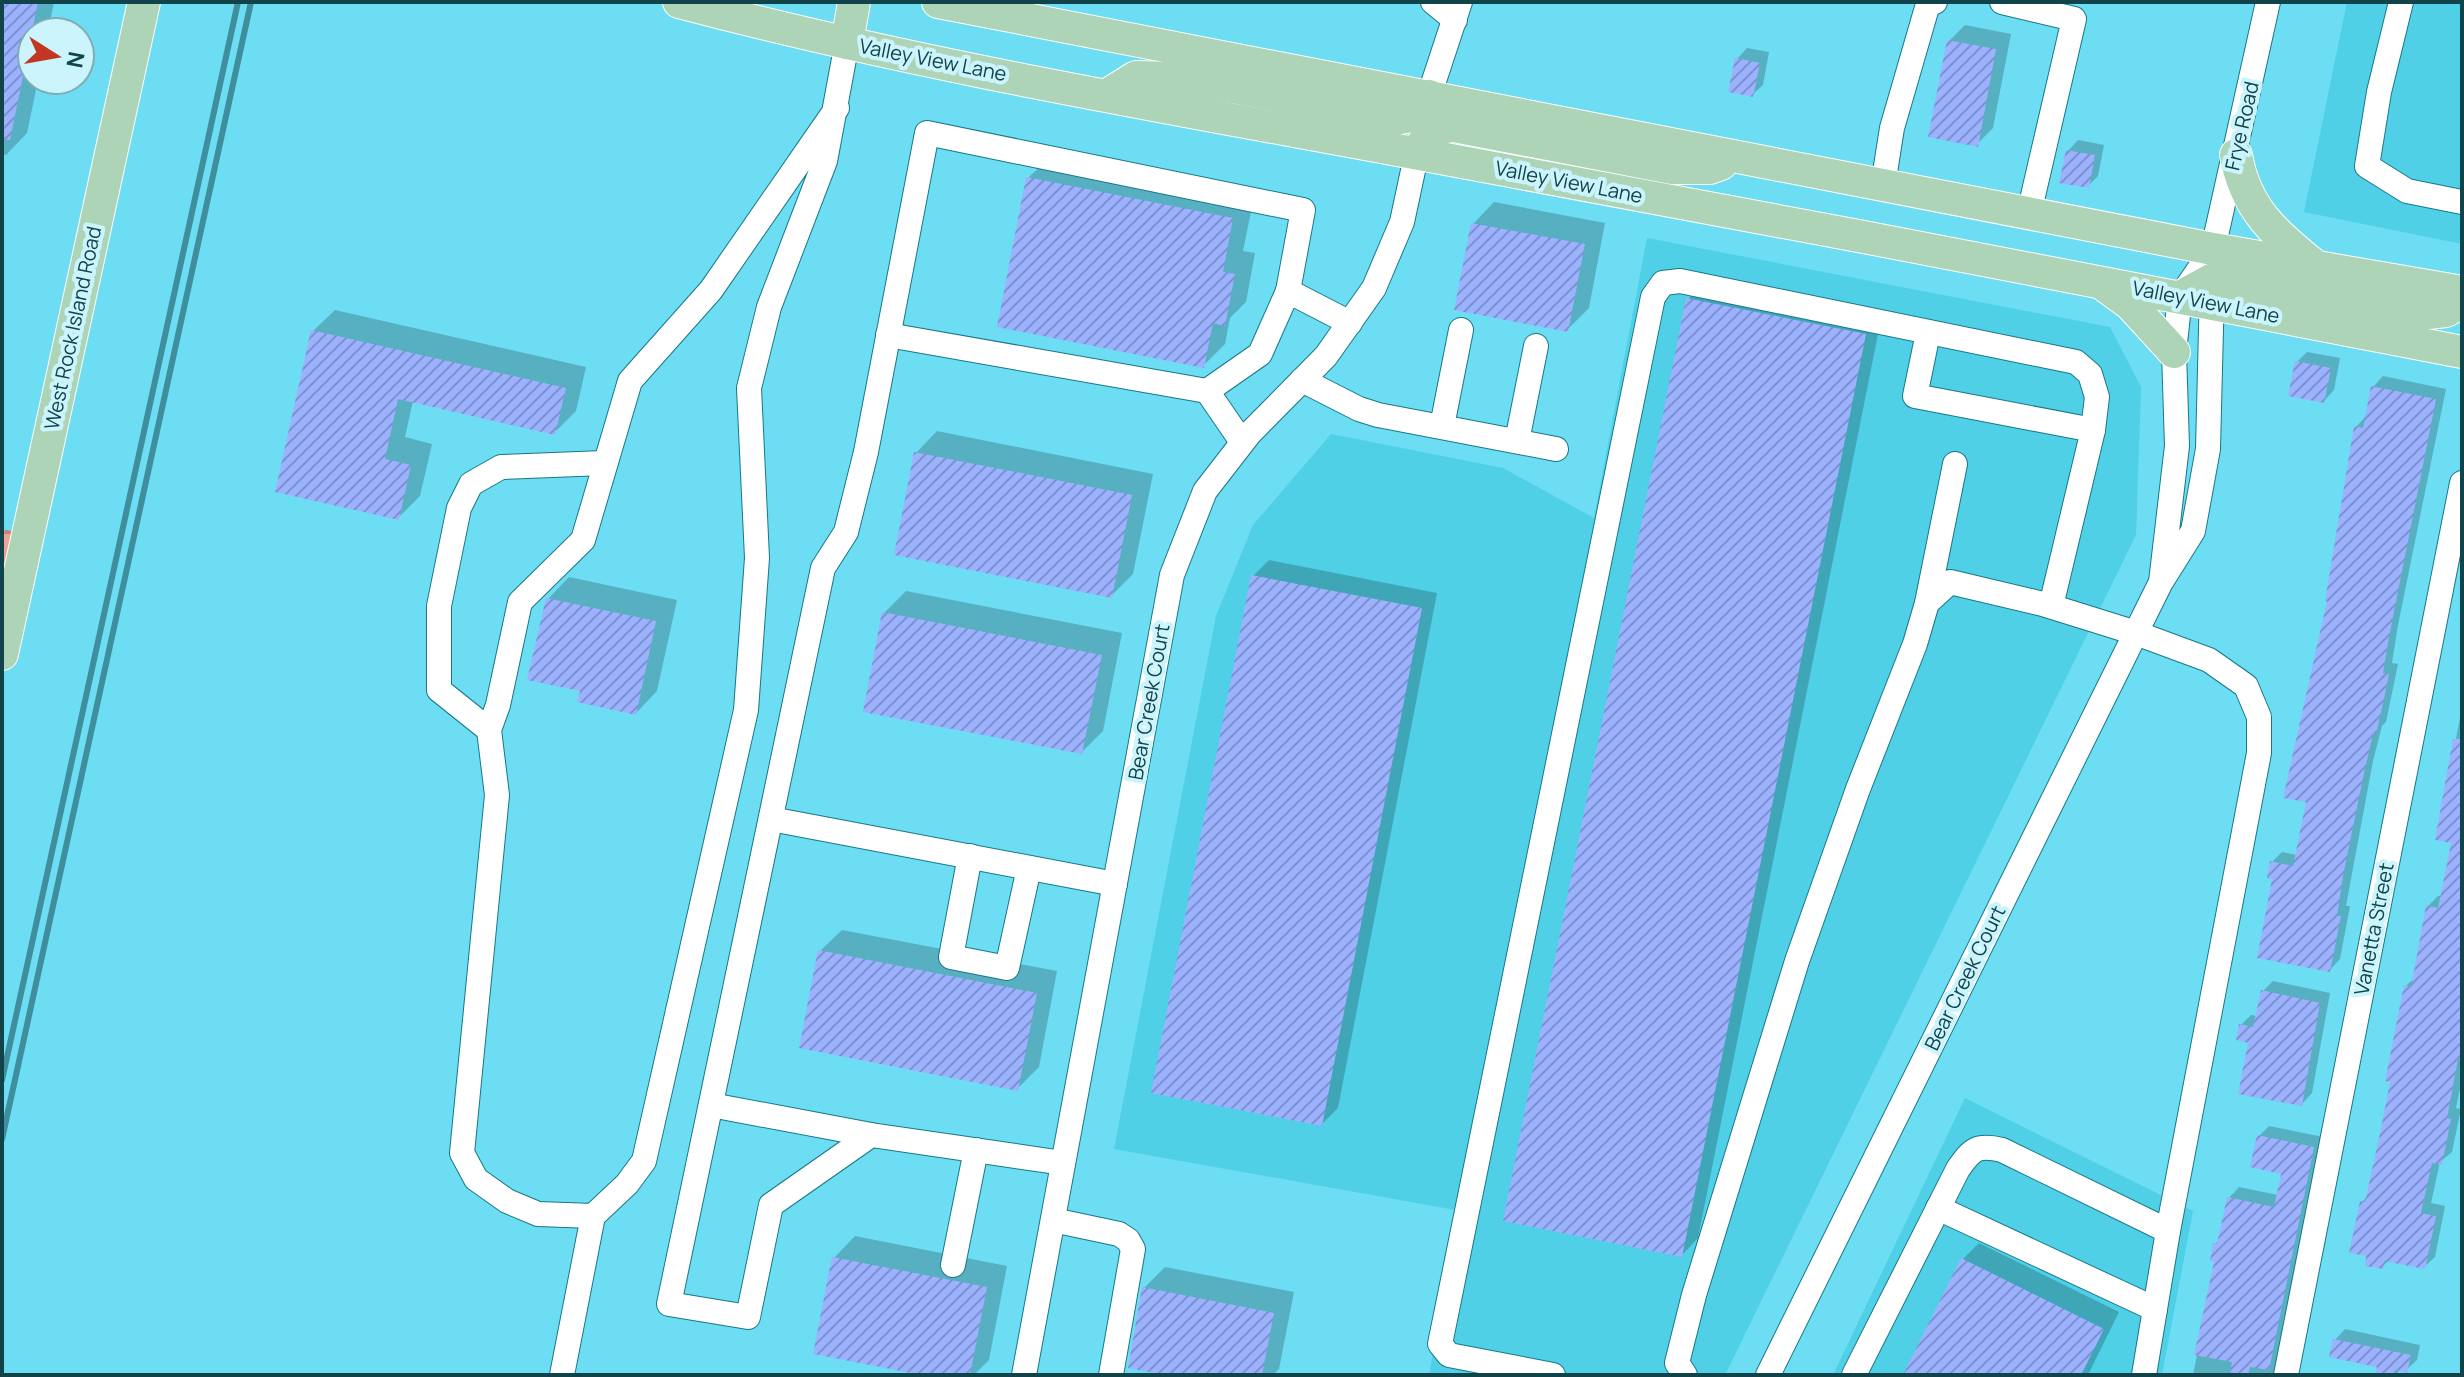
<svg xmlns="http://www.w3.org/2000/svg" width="2464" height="1377" font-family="Manrope,sans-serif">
	<defs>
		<pattern id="forest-firs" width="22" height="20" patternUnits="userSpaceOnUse" patternTransform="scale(2)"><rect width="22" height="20" fill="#eea395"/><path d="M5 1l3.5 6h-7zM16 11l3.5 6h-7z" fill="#bf867c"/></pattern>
		<pattern id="building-hatch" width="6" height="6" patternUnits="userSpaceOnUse" patternTransform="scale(2)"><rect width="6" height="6" fill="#9cb2ff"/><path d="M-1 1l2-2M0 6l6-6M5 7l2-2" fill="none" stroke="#7e92d0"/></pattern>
	</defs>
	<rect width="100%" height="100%" fill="#6cddf2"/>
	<g fill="#4fd0e7">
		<path d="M2347 2H2462V244L2304 212Z"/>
		<path d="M1647 238 2110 327 2141 387 2136 535 1725 1375H1429L1461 1211 1114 1149 1216 616 1253 525 1331 434 1503 468 1594 518Z"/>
		<path d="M1965 1098 2193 1211 2162 1375H1833Z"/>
	</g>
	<path fill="url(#forest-firs)" d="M2 529 22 533 2 618Z"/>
	<g fill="#0003">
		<path d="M2 2H54L48 32H32V80H38L27 133 6 155 2 154Z"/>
		<path d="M1965 25 2011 34 1993 128 1977 144 1949 41Z"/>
		<path d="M1747 48 1769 52 1763 85 1752 95 1737 59Z"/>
		<path d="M2078 140 2104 145 2098 176 2088 186 2068 151Z"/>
		<path d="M1050 157 1254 197 1243 251 1255 253 1246 302 1230 318 1225 344 1203 366 1028 178Z"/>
		<path d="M1494 202 1605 223 1589 308 1567 330 1473 224Z"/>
		<path d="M1704 282 1881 319 1698 1238 1682 1255 1688 299Z"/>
		<path d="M335 310 586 367 576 411 554 433 413 401 405 437 432 444 420 496 398 518 313 331Z"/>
		<path d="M2307 352 2340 358 2334 390 2324 401 2297 362Z"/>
		<path d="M2383 376 2446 389 2398 625 2392 663 2398 664 2386 722 2382 726 2373 761 2346 906H2350L2340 959 2330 970 2274 877 2272 862 2282 852 2297 855 2308 801 2330 600 2356 427 2367 415 2373 387Z"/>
		<path d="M937 431 1153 474 1133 574 1111 596 916 453Z"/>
		<path d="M1269 560 1437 593 1338 1108 1322 1124 1253 576Z"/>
		<path d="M569 577 677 600 657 691 636 713 582 690 546 601Z"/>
		<path d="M906 591 1122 633 1103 731 1082 752 884 613Z"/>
		<path d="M2462 707V1079L2456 1108 2461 1109 2452 1152 2440 1162 2431 1203 2445 1206 2435 1257 2424 1267 2389 1260 2382 1267 2362 1202 2368 1196 2392 1080 2406 986 2415 977 2428 906 2438 896H2442L2453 842 2437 839Z"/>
		<path d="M842 930 1057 971 1039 1067 1017 1089 820 951Z"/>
		<path d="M2273 981 2330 993 2312 1093 2302 1104 2250 1041 2241 1025 2251 1015 2257 1016 2263 991Z"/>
		<path d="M2269 1126 2323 1137 2275 1375H2193L2216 1260 2215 1244 2220 1239 2229 1198 2239 1187 2278 1195 2283 1172 2259 1136Z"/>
		<path d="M855 1236 1007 1266 989 1360 974 1375H932L834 1258Z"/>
		<path d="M1979 1243 2119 1312 2088 1375H1905L1963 1259Z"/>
		<path d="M1165 1267 1294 1292 1279 1369 1273 1375H1175L1144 1288Z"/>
		<path d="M2345 1329 2420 1345 2417 1360 2406 1370 2401 1369 2395 1375H2377L2380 1366 2335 1340Z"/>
	</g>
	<g fill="url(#building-hatch)">
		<path d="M2 2H38L10 140 2 139Z"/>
		<path d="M1947 40 1996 49 1978 147 1928 137Z"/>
		<path d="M1735 58 1760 63 1753 97 1728 92Z"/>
		<path d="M2066 150 2095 155 2089 188 2059 183Z"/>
		<path d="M1026 177 1233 218 1223 272 1235 274 1225 326 1213 323 1204 368 997 327Z"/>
		<path d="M1471 223 1585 244 1568 332 1454 310Z"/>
		<path d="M1686 298 1866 334 1682 1257 1503 1221Z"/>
		<path d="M311 330 566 388 555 435 398 399 385 459 411 465 399 520 275 492Z"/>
		<path d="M2295 361 2331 368 2324 403 2288 396Z"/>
		<path d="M2371 386 2436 399 2389 637 2383 673 2389 674 2385 694 2376 734H2373L2364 773 2343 876 2337 916H2341L2330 972 2257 958 2272 879 2267 878 2270 861 2293 866 2306 802 2283 798 2327 601H2325L2354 426 2363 428Z"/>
		<path d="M914 452 1132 495 1112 598 894 555Z"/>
		<path d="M1251 575 1422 608 1322 1126 1151 1093Z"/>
		<path d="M546 598 656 621 636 715 577 702 580 691 527 680Z"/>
		<path d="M882 612 1102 655 1082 754 863 712Z"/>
		<path d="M2453 739H2462V1060L2458 1059 2447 1118 2451 1119 2442 1165 2432 1163 2421 1213 2436 1216 2425 1269 2384 1261 2383 1269 2365 1266 2366 1256 2349 1253 2360 1201 2365 1202 2379 1138 2390 1082 2385 1081 2404 985 2411 987 2426 905 2438 908 2451 843 2435 840Z"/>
		<path d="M818 950 1037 993 1018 1091 799 1048Z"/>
		<path d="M2261 990 2320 1003 2302 1106 2238 1094 2248 1043 2236 1040 2239 1024 2253 1027Z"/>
		<path d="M2257 1135 2314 1147 2269 1370 2250 1367 2248 1375H2244L2230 1372 2232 1362 2194 1355 2214 1262 2210 1261 2213 1243 2217 1244 2227 1197 2274 1207 2281 1174 2250 1167Z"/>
		<path d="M832 1257 987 1287 970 1375H921L813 1354Z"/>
		<path d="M1961 1258 2104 1329 2081 1375H1903Z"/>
		<path d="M1142 1287 1274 1313 1262 1375H1165L1128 1368Z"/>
		<path d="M2333 1339 2411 1355 2407 1373 2395 1370 2394 1375H2375L2377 1367 2329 1357Z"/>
	</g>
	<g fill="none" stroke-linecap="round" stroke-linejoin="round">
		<g stroke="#187887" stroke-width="26">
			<g id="minor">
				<path d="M1433 2 1455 20"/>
				<path d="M2002 2 2074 19 2029 213"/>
				<path d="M2401 2 2379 92 2367 166 2407 191 2462 202"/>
				<path d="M837 108 711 290 630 381 583 540 520 602 498 705 489 730 497 795 462 1153 476 1179 507 1201 538 1214 593 1216 627 1184 644 1161 746 710 757 558 749 388 769 307 825 161 847 43"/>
				<path d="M1883 185 1892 128 1928 4 1935 2"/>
				<path d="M2213 249 2268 2"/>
				<path d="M1928 333 1915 396 2093 430"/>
				<path d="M888 335 1207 391"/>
				<path d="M1302 380 1359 409 1378 415 1556 449"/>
				<path d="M1442 426 1461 330"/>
				<path d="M1517 441 1536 346"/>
				<path d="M1242 442 1207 391 1260 354 1288 291"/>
				<path d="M1927 603 1955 464"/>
				<path d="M489 730 439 690V606L459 508 471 484 501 467 604 463"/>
				<path d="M771 819 1115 884"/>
				<path d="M970 856 951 957 1007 968 1029 868"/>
				<path d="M711 1105 871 1135"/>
				<path d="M1063 1163 871 1135 771 1205 748 1317 669 1304 823 568 846 532 866 452 927 133 1303 210 1288 291 1350 323"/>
				<path d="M1938 1208 2155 1309"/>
				<path d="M1053 1220 1119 1234 1128 1240 1133 1249 1111 1375"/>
				<path d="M953 1265 976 1150"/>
				<path d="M562 1375 593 1216"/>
				<path d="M1024 1375 1172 575 1205 491 1250 433 1326 356 1374 288 1402 222 1429 96 1460 2"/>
				<path d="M1553 1375 1449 1355 1440 1344 1653 297 1663 283 1680 281 2076 362 2090 374 2097 397 2093 430 2051 606"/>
				<path d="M1685 1375 1677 1363 1694 1295 1797 961 1858 789 1915 644 1927 603 1950 582 2043 604 2136 633 2209 660 2246 686 2259 717V753L2168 1231 2144 1375"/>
				<path d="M1768 1375 2161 582 2193 531 2208 449 2213 249 2180 297 2174 352 2177 446 2161 582"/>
				<path d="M1854 1375 1958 1169C1972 1149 1977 1144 2002 1150L2168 1231"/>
				<path d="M2286 1375 2462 483"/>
			</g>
		</g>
		<g stroke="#fff" stroke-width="34">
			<g id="major">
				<path d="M679 2C917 65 1161 106 1403 151 1756 217 2110 282 2462 352"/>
				<path d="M938 2 2213 249 2462 292"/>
				<path d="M847 43 854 2"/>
				<path d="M1107 95 1136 77 1171 78 1238 88 1394 119 1413 116 1429 96"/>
				<path d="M1417 153 1432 129 1454 126 1672 168H1710L1721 164"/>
				<path d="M2236 155C2245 208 2274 233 2314 265"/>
				<path d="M2104 285 2130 304 2174 352"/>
				<path d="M2180 297 2213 279 2252 280 2419 314 2446 311 2462 302"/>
				<path d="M2 654 144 2"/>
			</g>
		</g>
		<use href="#minor" stroke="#fff" stroke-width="24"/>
		<use href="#major" stroke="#add4b7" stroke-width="32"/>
		<g stroke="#3e8e9d" stroke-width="6">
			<path d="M2 1080 238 2"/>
			<path d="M2 1139 251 2"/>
		</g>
	</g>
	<g text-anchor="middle" stroke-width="8" stroke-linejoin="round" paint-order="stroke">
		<g font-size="20" fill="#11434b" stroke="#cbf4fc">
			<text transform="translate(933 60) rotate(11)" y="7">Valley View Lane</text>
			<text transform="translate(2242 126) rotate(-77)" y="7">Frye Road</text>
			<text transform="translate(1569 182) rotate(11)" y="7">Valley View Lane</text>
			<text transform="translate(2206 302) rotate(11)" y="7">Valley View Lane</text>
			<text transform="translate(73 328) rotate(-78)" y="7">West Rock Island Road</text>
			<text transform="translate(1149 702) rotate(-80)" y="7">Bear Creek Court</text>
			<text transform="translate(2374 929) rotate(-79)" y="7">Vanetta Street</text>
			<text transform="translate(1965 978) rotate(-64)" y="7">Bear Creek Court</text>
		</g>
	</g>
	<rect width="2464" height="1377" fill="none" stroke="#11434b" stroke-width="8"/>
	<g transform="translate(56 56) rotate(101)"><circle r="38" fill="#cbf4fc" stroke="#81adb5" stroke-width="2"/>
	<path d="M0-6L14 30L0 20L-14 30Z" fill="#c23622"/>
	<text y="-12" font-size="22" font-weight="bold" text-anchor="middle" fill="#11434b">N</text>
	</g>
</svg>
